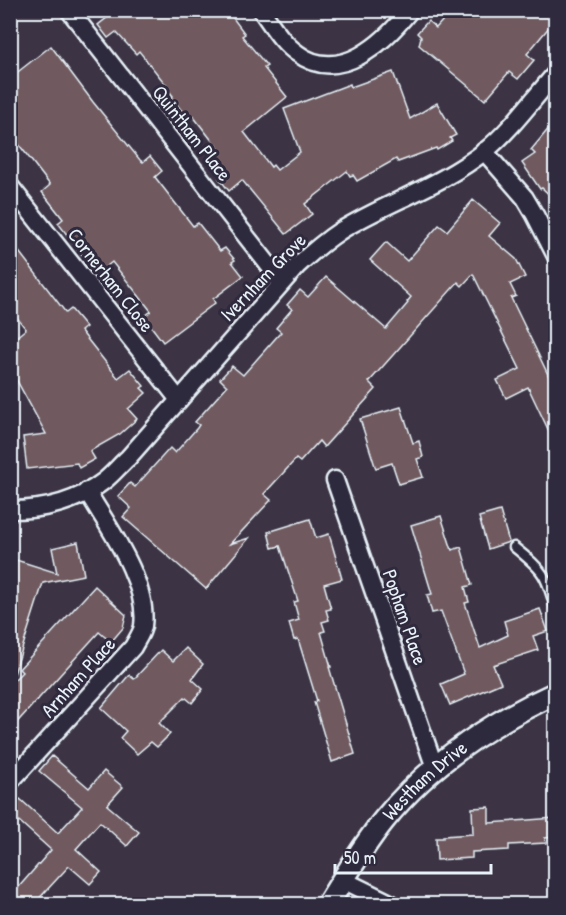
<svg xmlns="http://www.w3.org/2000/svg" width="566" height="915" font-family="'Patrick Hand',sans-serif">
	<rect width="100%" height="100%" fill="#3c3444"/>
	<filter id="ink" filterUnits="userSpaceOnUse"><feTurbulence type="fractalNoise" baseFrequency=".0167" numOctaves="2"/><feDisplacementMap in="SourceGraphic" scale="12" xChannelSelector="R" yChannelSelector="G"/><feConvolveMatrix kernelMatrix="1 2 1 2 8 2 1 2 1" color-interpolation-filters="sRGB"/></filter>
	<g filter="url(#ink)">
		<g fill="#6f5a5e" stroke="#e8f1f8" stroke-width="1.5">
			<path d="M117 10H227L245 34 242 36 267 66 264 68 287 97 244 132 271 167 273 165 277 170 300 152 284 109 350 84 351 87 393 72 410 119 437 103 456 135 450 138 452 141 437 150 436 148 398 162 396 159 357 181 353 175 350 176 347 171 305 204 312 214 286 234 242 180 229 191 219 178 223 174 211 159 220 151 193 116 189 120 171 97 173 96 166 87 167 86 139 51 136 54 116 32 108 38 98 25Z"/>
			<path d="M452 10H555V20L527 54 534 60 518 79 509 72 485 100 419 45 421 37 417 33 428 21 436 28Z"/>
			<path d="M51 46 93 102 140 160 143 162 150 156 162 171 155 177 193 226 198 223 220 251 225 248 235 260 232 262 243 276 213 299 215 303 163 342 144 317 151 311 112 262 97 274 58 223 63 219 42 192 50 185 10 133V78Z"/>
			<path d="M555 121V200L542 188 540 189 522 163 535 154 531 150Z"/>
			<path d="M473 200 500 223 489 236 516 259 525 277 510 284 516 296 511 298 555 389V444L528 387 506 398 497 380 520 369 473 274 462 286 458 282 369 382 376 389 324 447 319 441 300 462 296 459 264 494 271 500 230 544 249 538 206 589 123 517 131 508 118 496 130 483 135 487 170 448 175 453 197 428 199 425 195 422 227 386 220 379 232 366 243 375 281 332 276 328 292 309 287 305 300 290 308 297 326 277 386 329 408 303 407 302 411 297 370 260 386 242 407 261 439 225 447 231Z"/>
			<path d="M10 240 66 313 71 309 86 327 81 331 118 378 130 369 144 386 141 388 146 393 128 409 137 419 120 434 90 451 95 459 79 468 77 463 27 469 23 437 46 434 10 368V342L26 329 10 309Z"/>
			<path d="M401 407 413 443 419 441 423 457 417 459 423 477 399 484 392 463 376 468 375 466 360 419Z"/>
			<path d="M500 511 509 542 488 549 479 517Z"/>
			<path d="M441 516 452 550 461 547 472 585 465 587 469 602 465 603 480 648 508 635 504 621 540 609 548 631 533 636 538 650 493 665 501 683 450 705 441 684 464 674 441 611 432 613 427 595 432 594 411 525Z"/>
			<path d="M310 519 316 538 329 534 342 579 324 584 331 609 326 610 329 620 322 622 325 631 321 632 331 667H329L355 754 332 762 314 702 317 701 298 639 294 640 289 623 299 620 294 602 298 601 280 546 272 548 268 532Z"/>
			<path d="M78 542 84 575 43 583 14 674H10V558L57 573 52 548Z"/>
			<path d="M95 586 126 615 123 628 111 642 99 632 10 730V684L22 672 19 669Z"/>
			<path d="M186 648 203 664 192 679 203 689 192 703 185 697 159 723 170 734 157 747 151 742 137 754 120 738 126 731 101 708 129 675 134 679 161 650 173 661Z"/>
			<path d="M52 756 89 788 104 771 123 787 107 805 139 832 127 846 100 822 76 849 101 872 90 884 69 866 34 904H10V897L51 850 10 813V809L20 799 58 833 82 807 39 771Z"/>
			<path d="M489 807V823L555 818V837L545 838 546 843 509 845V850L472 852V858L437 860 436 838H443V836L473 834 472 808Z"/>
		</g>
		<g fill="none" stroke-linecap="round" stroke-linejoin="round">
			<g stroke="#e8f1f8" stroke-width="13">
				<path id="service" d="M514 547C544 571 546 574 556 611"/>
			</g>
			<g stroke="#e8f1f8" stroke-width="21">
				<g id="minor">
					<path d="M69 10 282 282"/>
					<path d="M261 10C272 25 282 43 297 53 339 85 384 43 410 10"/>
					<path d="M484 151 525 198 535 215 556 256"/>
					<path d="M10 186 179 400"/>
					<path d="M335 480 435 768"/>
					<path d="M10 510C44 510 77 502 104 481 113 474 120 465 128 458L297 266C311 253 325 241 340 231 387 202 441 186 485 151 511 130 533 99 556 73"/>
					<path d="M10 782 133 647C136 641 142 633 143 626 149 582 108 527 87 491"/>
					<path d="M343 880 392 904"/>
				</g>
			</g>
			<g stroke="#e8f1f8" stroke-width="26">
				<g id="tertiary">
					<path id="s1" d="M328 904C345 876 363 846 384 820 430 763 490 723 556 693"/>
				</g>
			</g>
			<use href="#service" stroke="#2f2a3d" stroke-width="8"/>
			<use href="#minor" stroke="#2f2a3d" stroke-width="16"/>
			<use href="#tertiary" stroke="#2f2a3d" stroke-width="21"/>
		</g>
	</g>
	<g text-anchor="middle" stroke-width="6" stroke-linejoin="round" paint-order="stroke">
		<g font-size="20" fill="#e8f1f8" stroke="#2f2a3d">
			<text transform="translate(192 133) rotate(52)" y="7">Quintham Place</text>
			<text transform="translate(263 277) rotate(-46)" y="7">Ivernham Grove</text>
			<text transform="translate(111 280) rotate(52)" y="7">Cornerham Close</text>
			<text transform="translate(405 617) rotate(71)" y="7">Popham Place</text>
			<text transform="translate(78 677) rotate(-48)" y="7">Arnham Place</text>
			<text dy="7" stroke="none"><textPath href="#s1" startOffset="158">Westham Drive</textPath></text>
		</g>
	</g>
	<rect width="566" height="915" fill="none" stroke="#2f2a3d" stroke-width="36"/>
	<rect x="18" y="18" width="530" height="879" fill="none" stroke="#e8f1f8" stroke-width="2" filter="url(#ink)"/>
	<path d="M335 864v9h156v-9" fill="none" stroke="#e8f1f8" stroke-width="3"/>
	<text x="344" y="864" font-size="18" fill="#e8f1f8" stroke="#2f2a3d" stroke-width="4.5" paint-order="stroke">50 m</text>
</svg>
